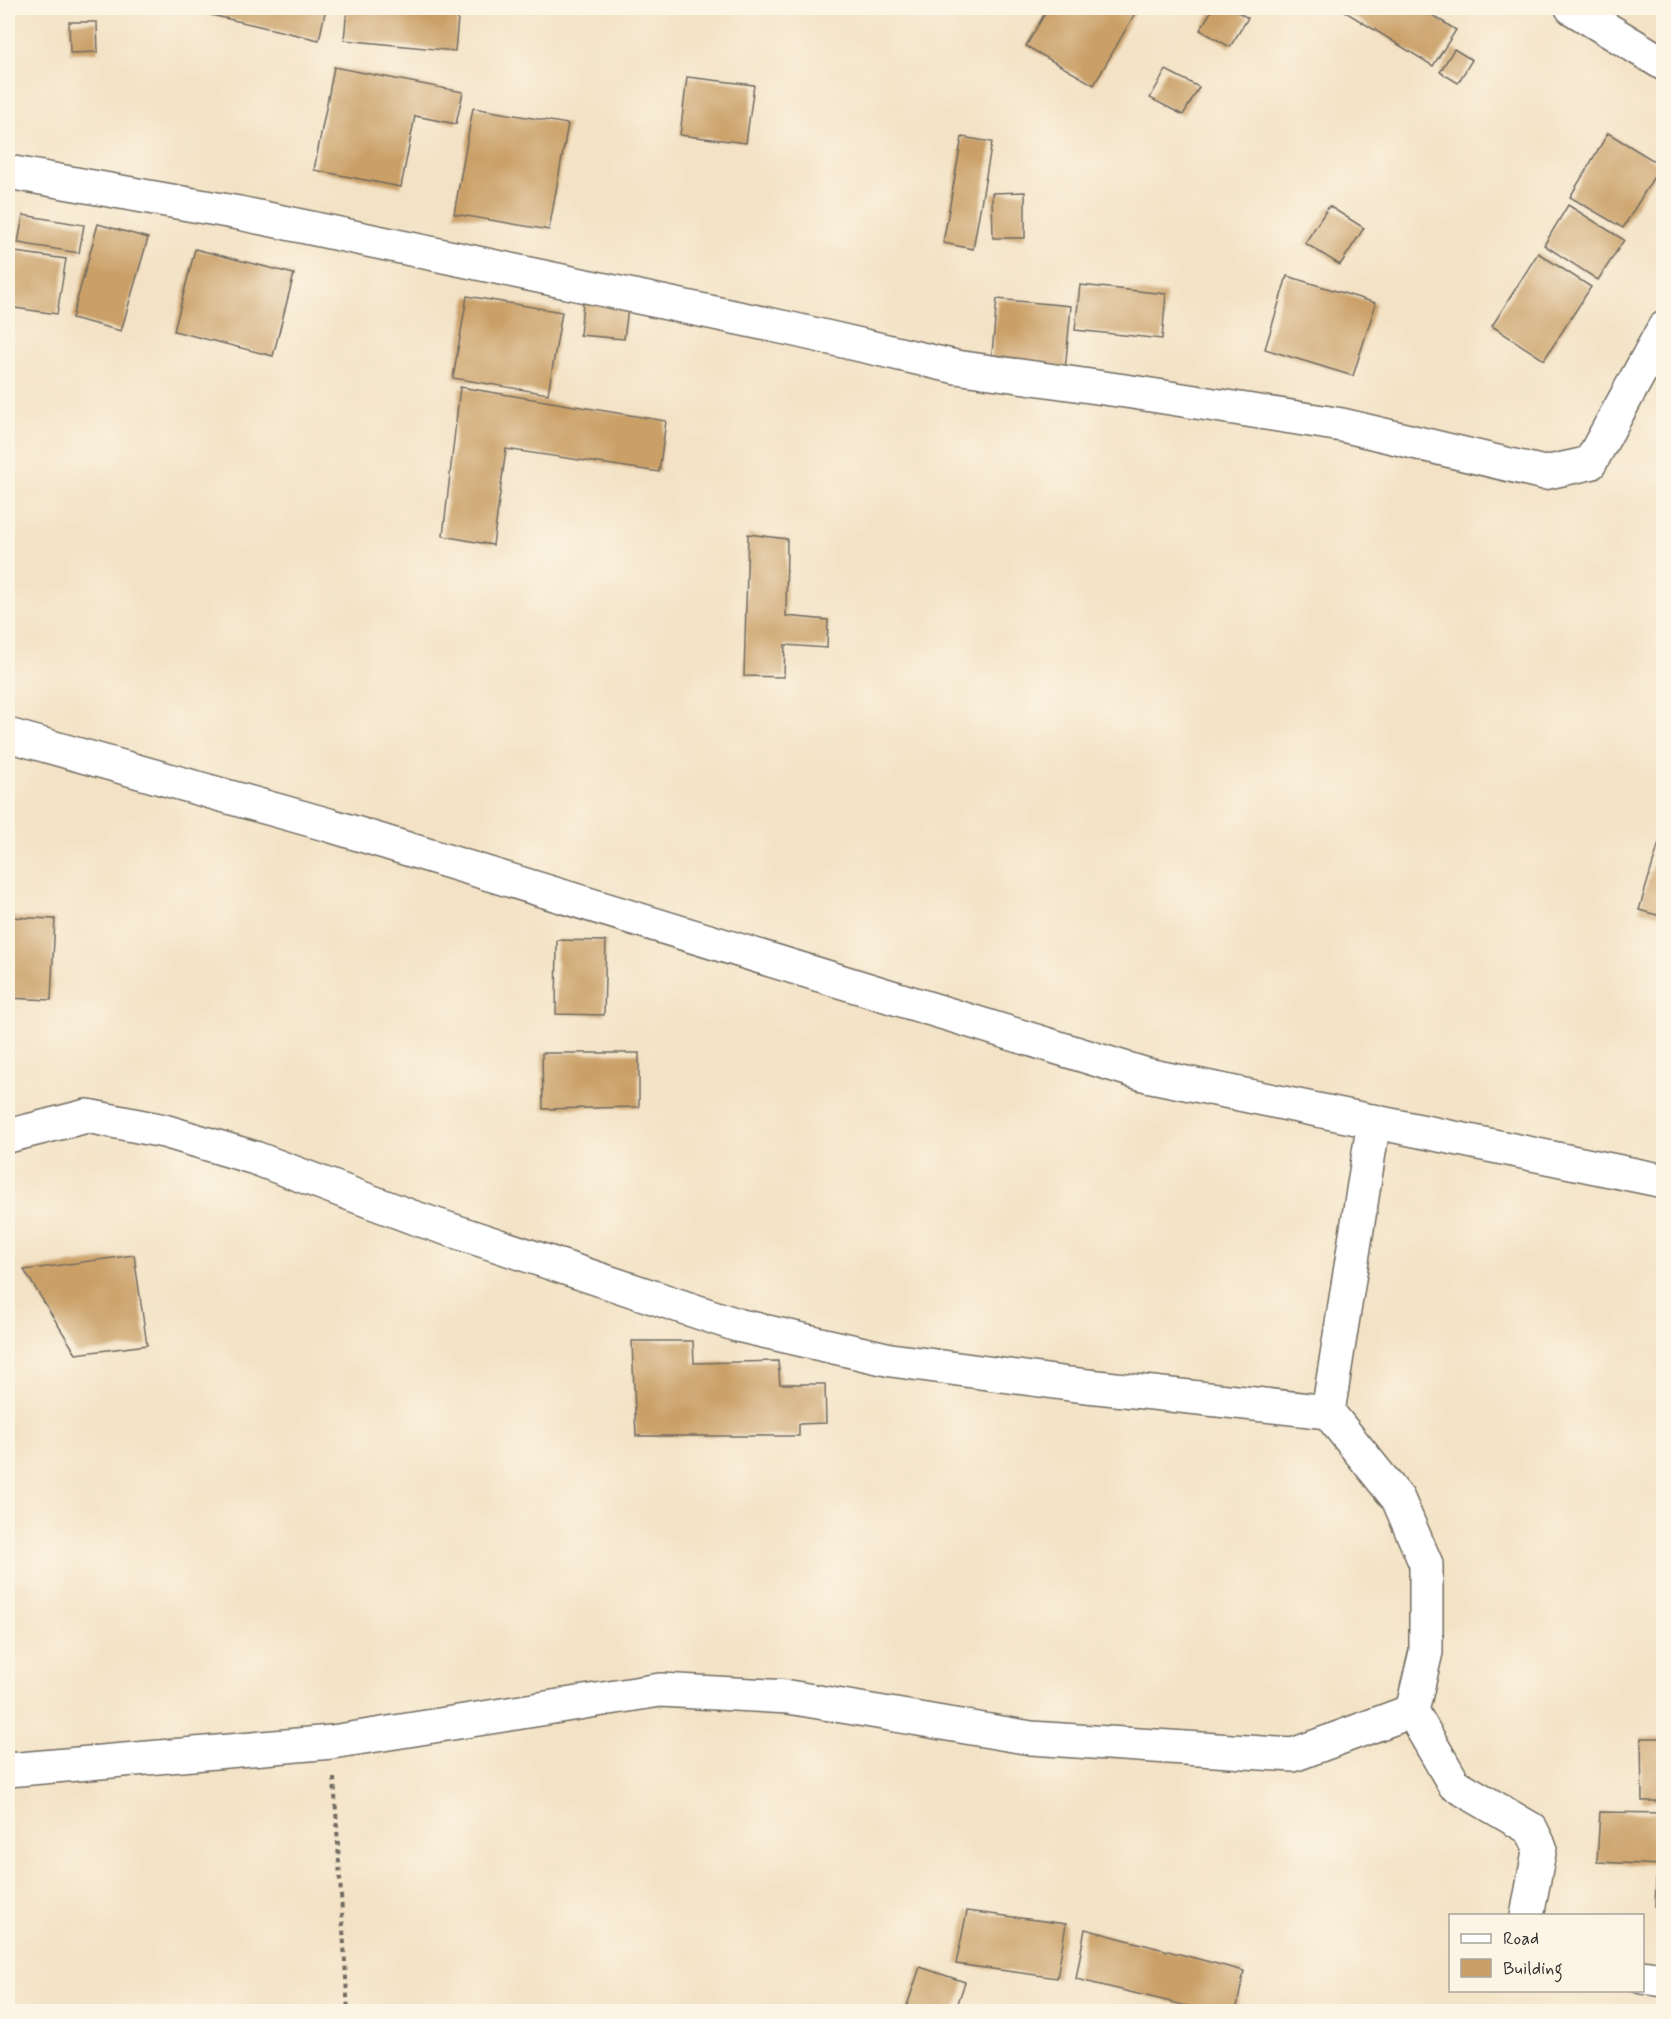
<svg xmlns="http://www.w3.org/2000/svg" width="1671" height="2019" font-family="Mynerve,sans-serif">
	<rect width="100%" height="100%" fill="#fcf5e5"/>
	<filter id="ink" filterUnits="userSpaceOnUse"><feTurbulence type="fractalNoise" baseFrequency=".0167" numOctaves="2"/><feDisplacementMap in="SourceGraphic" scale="12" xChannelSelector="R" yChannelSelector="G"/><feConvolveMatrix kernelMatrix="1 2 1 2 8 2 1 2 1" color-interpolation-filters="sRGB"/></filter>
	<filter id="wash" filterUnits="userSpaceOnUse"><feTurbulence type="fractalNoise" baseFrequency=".008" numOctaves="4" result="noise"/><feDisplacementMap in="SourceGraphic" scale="24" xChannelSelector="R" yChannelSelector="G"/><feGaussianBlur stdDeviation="1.35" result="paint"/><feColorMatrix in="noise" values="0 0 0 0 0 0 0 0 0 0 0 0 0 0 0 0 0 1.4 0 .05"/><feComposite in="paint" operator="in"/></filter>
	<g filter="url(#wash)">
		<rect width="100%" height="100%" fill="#f3e2c5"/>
		<g id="blocks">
			<g fill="#caa068">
				<path d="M181 8H326L319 40Z"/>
				<path d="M347 8H459L455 51 344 40Z"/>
				<path d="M516 8H534L533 12Z"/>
				<path d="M1048 8H1138L1094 85 1026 46Z"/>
				<path d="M1213 8H1231L1248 18 1230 47 1200 30Z"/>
				<path d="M1339 8H1421L1456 30 1433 66Z"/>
				<path d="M69 22H97L98 52 70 53Z"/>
				<path d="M1454 49 1472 60 1458 83 1440 72Z"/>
				<path d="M334 67 463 92 456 124 415 116 401 187 314 170Z"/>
				<path d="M1166 70 1199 87 1183 115 1150 98Z"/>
				<path d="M687 77 754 85 746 143 680 135Z"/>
				<path d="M473 108 568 124 549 230 454 214Z"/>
				<path d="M1608 133 1661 165 1623 228 1570 197Z"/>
				<path d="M962 137 992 142 973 249 943 243Z"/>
				<path d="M1025 192V238H993L992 193Z"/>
				<path d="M1568 205 1624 240 1598 280 1544 245Z"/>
				<path d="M1329 206 1364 228 1340 265 1305 243Z"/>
				<path d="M23 215 84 225 79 253 18 243Z"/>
				<path d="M98 224 148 238 121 331 72 318Z"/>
				<path d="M195 249 294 274 273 356 174 331Z"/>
				<path d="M8 251 66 259 57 314 8 307Z"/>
				<path d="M1538 253 1591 287 1544 360 1492 326Z"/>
				<path d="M1287 276 1376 303 1353 376 1265 349Z"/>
				<path d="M1080 285 1166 294 1162 339 1075 330Z"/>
				<path d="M467 296 562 312 548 394 453 378Z"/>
				<path d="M997 299 1071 306 1065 371 991 364Z"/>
				<path d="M583 303 628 308 624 339 580 335Z"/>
				<path d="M460 387 666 421 659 472 506 449 493 545 443 536Z"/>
				<path d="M748 534 787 539 786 616 828 620 827 648 785 645 784 677 744 676Z"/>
				<path d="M1662 833 1664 834V917L1639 910Z"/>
				<path d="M8 917 55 919 51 1000 8 998Z"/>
				<path d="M557 940 606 941 604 1015 556 1014Z"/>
				<path d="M542 1053H639V1107L543 1109Z"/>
				<path d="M134 1255 147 1345 76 1354 24 1270Z"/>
				<path d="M632 1341H693L694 1363 778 1361 780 1384H825L826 1423 799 1424V1436H636Z"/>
				<path d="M1641 1738H1664V1801H1642Z"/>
				<path d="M1600 1812 1664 1813V1865L1597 1862Z"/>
				<path d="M1656 1879H1664V1908L1655 1907Z"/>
				<path d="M967 1911 1066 1924 1057 1978 956 1964Z"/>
				<path d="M1085 1929 1244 1971 1236 2012H1212L1076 1979Z"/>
				<path d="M920 1967 965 1982 955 2012H905Z"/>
			</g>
		</g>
	</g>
	<g filter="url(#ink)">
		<use href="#blocks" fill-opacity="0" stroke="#716b61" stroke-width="1.5"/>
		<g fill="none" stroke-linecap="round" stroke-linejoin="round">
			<g stroke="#716b61" stroke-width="36">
				<g id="minor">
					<path d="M1572 8 1664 64"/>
					<path d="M8 172 239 213 791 329 956 367 1132 392 1342 425 1544 473 1590 463 1664 328"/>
					<path d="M8 735 329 825 1147 1075 1664 1181"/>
					<path d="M8 1136 87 1116 164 1131 255 1158 412 1217 737 1325 891 1360 1069 1384 1328 1412 1398 1499 1426 1564V1652L1412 1711 1454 1784 1531 1829 1540 1847 1527 1916"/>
					<path d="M1328 1412 1374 1121"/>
					<path d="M8 1770 332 1742 660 1690 789 1697 1031 1738 1293 1755 1412 1711"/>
					<path d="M1642 1977 1664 1980"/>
				</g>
			</g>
			<path stroke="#716b61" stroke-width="4" stroke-dasharray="4.5 4.5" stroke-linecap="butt" d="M334 1778 348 2012"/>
			<use href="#minor" stroke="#fff" stroke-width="33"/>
		</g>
	</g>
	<rect width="1671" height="2019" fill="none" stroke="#fcf5e5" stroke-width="30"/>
	<rect x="1449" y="1914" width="195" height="78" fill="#fcf5e5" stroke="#a8a49b" stroke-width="1.5"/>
	<rect x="1461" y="1934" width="30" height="9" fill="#ffffff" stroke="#a8a49b" stroke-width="1.5"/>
	<text x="1503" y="1944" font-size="18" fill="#2b2b2b">Road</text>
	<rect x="1461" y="1959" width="30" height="18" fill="#caa068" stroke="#a8a49b" stroke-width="1.5"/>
	<text x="1503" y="1974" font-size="18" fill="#2b2b2b">Building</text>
</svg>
